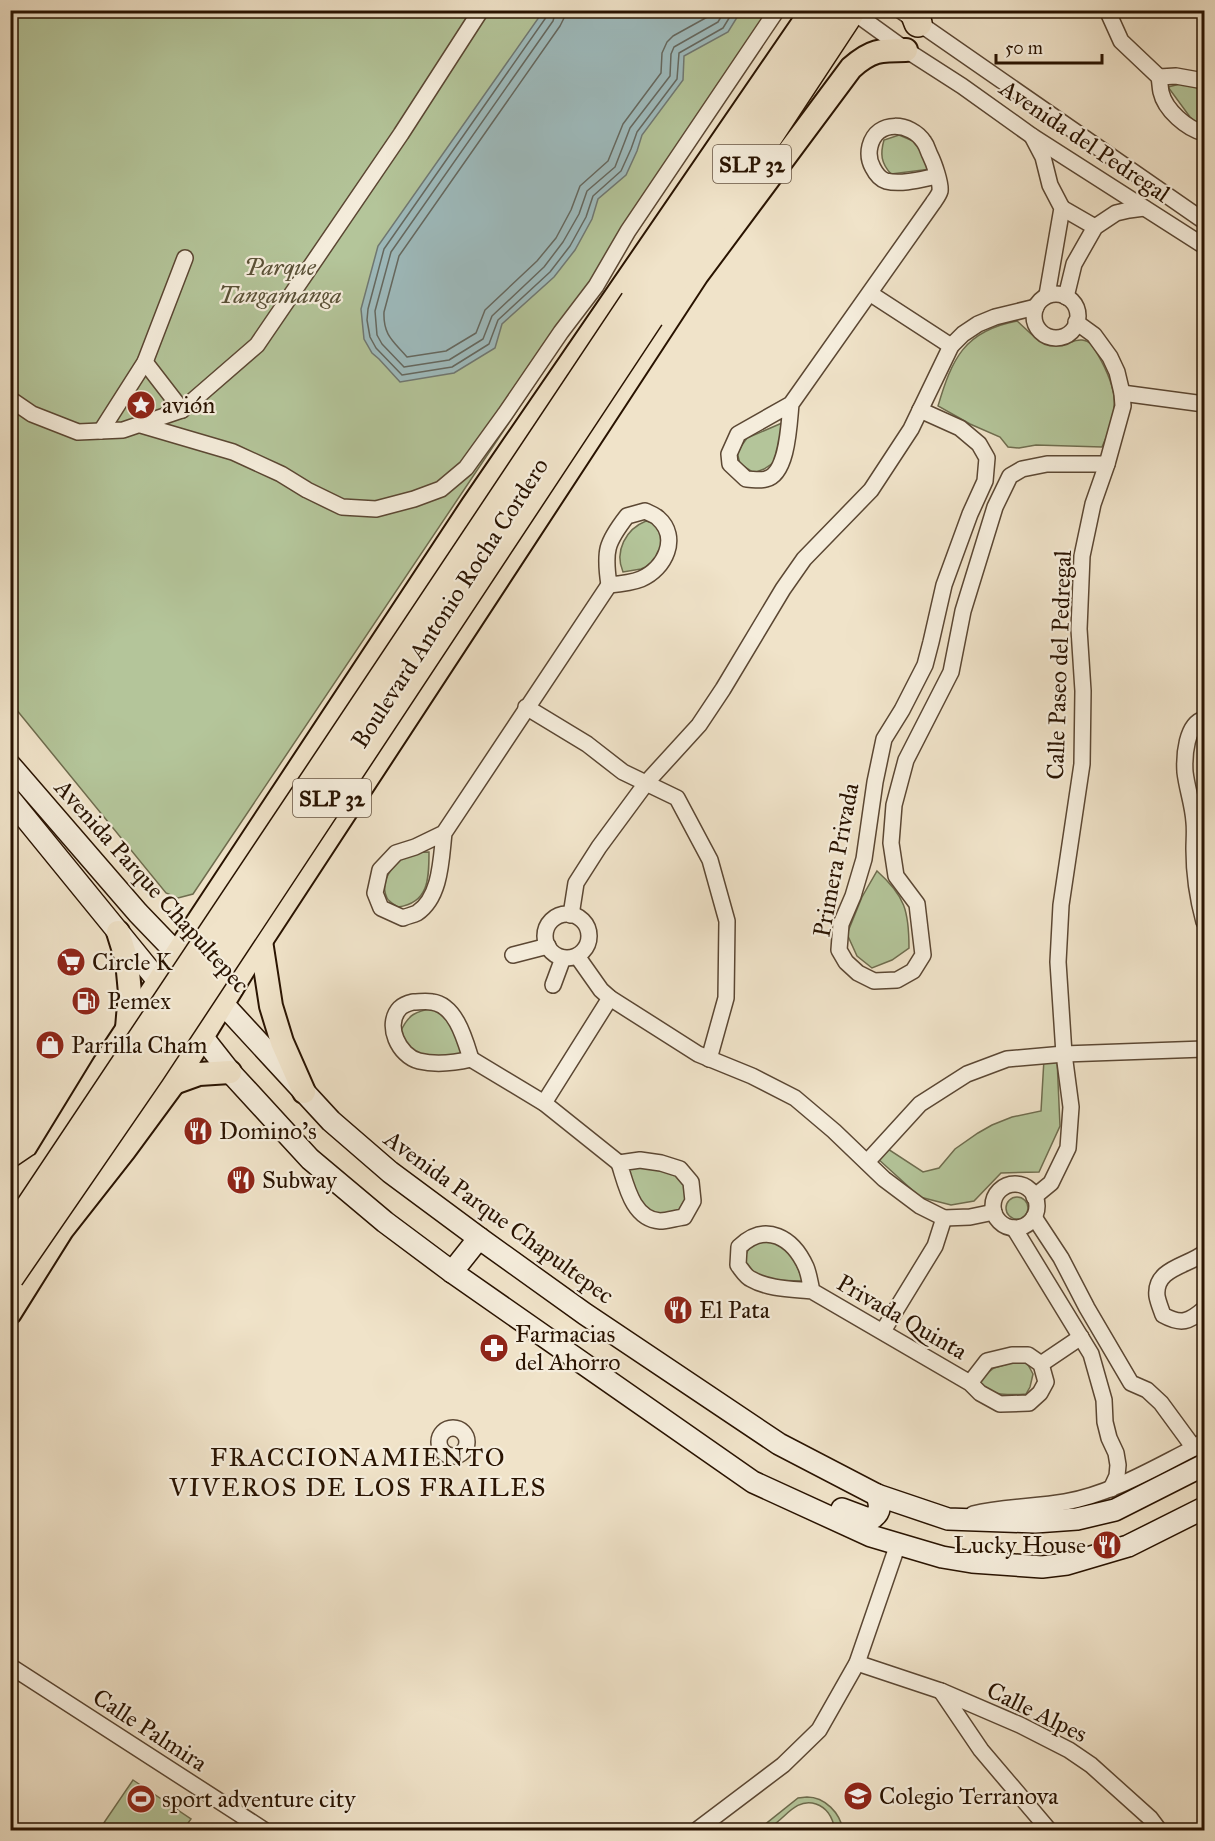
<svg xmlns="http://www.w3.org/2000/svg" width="1215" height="1841" font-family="'IM FELL Great Primer',serif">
	<rect width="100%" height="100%" fill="#f0e3c9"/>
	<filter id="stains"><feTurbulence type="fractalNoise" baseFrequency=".00333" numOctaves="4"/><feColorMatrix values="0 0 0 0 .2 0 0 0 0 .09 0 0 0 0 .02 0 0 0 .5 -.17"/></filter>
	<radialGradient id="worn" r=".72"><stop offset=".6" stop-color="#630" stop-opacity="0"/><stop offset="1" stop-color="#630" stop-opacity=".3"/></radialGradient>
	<g fill="#b4c59a" stroke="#6e6c4e" stroke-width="1.5">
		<path d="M10 11H785L193 894 178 898 166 893 11 703Z"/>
		<path d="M1180 84 1204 88V129L1190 117 1168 87Z"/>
		<path d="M899 135 918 143 931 169 891 174C881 163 880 154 884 140Z"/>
		<path d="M1017 321C1030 332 1040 347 1059 345 1067 345 1074 339 1082 340 1091 341 1094 348 1098 355 1118 390 1120 410 1102 447L1036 445 1019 448 1008 447 1000 437 970 424 938 406C952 359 964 331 1017 321Z"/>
		<path d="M782 423 779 459 764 469 754 473 740 464 737 452 747 438Z"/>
		<path d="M646 521 658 523 664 534 657 562 641 569 623 572C614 551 626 529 646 521Z"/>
		<path d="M429 852C429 878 429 903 398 907 394 904 389 902 387 898 378 879 397 858 414 853 419 852 425 852 429 852Z"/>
		<path d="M877 871C905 896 909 911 909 948L892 960 872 968 857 956 847 934 862 897Z"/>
		<path d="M435 1008 448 1014 467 1057H418L407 1047 400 1033C408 1014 416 1011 435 1008Z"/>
		<path d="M1044 1059H1057L1060 1126 1039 1172 1001 1173 974 1201 951 1205 920 1197 877 1158 885 1147 923 1172 939 1168 955 1149 978 1133 992 1125 1012 1117 1041 1111Z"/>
		<path d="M622 1164 660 1165 689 1184V1202L680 1215 645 1213Z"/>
		<circle cx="1017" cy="1208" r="11"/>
		<path d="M765 1239 779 1240 794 1259 803 1281 767 1280 753 1272 744 1259 749 1248Z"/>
		<path d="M1014 1362 1027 1363 1033 1374 1030 1387 1026 1394C1008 1395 988 1397 978 1380L994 1368Z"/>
		<path d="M133 1780 191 1819 183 1830H99Z"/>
		<path d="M807 1797C825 1797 840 1813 843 1830H835C833 1819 828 1808 816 1804 790 1796 781 1831 758 1830L798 1798Z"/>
	</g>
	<path fill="#9ebcbf" stroke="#6f7873" stroke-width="1.5" d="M544 10 741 11 728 32 684 56 683 80 642 135 637 151 626 175 598 199 592 219 575 250 554 277 502 324 495 348 454 373 400 382 379 359 372 353 364 339 361 309 378 246Z"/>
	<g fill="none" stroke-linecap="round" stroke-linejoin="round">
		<g stroke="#646860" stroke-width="1.5">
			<path d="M548 10 547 16 384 249 368 309 367 320 370 337 376 348 402 375 452 367 489 344 498 320 550 272 570 246 586 217 593 196 621 171 631 149 637 132 677 79 679 53 723 28 734 10"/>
			<path d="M556 10 553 21 391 252 375 311 377 335 382 344 404 367 449 360 483 339 492 316 544 267 563 242 579 214 587 191 615 167 630 128 670 76 671 54 674 47 718 22 725 10"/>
			<path d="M565 10 564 18 560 26 399 256 384 312C383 335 393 341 407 357L446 351 476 333 485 310 537 261 556 238 571 210 580 186 608 161 623 124 661 73 662 53 667 42 673 36 711 15 715 10"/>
		</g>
		<g stroke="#5b4733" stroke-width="18">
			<g id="street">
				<path d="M900 10 1204 221"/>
				<path d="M1107 10 1121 41 1159 77C1160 82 1160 87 1161 92 1165 110 1187 129 1204 133"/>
				<path d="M852 11 906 50 962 86 1032 136 1204 246"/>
				<path d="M1159 77 1176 76 1204 81"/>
				<path d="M1032 136 1043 157 1050 185 1062 208 1047 295"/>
				<path d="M1062 208 1095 227"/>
				<path d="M871 294 951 346"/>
				<circle cx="1056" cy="316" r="22"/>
				<path d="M1066 297 1074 264 1095 227 1116 213 1129 210 1144 208"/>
				<path d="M145 362 182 410"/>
				<path d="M1122 393 1204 404"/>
				<path d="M10 399 32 414 78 432 123 430 182 410 257 345 401 134 481 10"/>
				<path d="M791 404C789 423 788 474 766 479 760 481 752 479 746 479L730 464 729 454 738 434 791 404 933 203C935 200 939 195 940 191 941 183 934 163 930 155 928 151 927 146 924 142 911 122 877 119 870 146 868 154 869 161 873 168 876 174 880 179 886 181 902 185 922 179 937 176"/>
				<path d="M920 410 960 428 979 444 987 458 985 481 970 514 944 585 931 642 925 665 902 710 884 739 875 782 864 859 853 896 841 924 839 950 846 962 858 973 874 981 897 980 913 971 923 955 917 904 896 876 891 843 894 805 906 760 951 672 963 611 995 507 1010 476 1022 469 1047 464H1107"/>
				<path d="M141 425 233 452 281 474 307 490 342 507 376 509 414 499 441 489 466 468 505 414 561 332 596 286 628 231 777 10"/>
				<path d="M101 431 145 362 185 258"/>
				<path d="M645 511C649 513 655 515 658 518 680 537 665 569 641 579 631 583 620 584 609 585 604 551 606 543 627 516Z"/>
				<path d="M526 707 587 744 623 772 677 798 710 860 727 921 726 998 709 1059"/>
				<path d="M1204 719C1186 724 1184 756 1185 772 1187 789 1193 805 1194 822 1195 831 1194 840 1194 849 1194 873 1198 900 1204 922"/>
				<path d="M444 833 415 847 396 853 380 870 375 893 381 908 403 918C407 916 413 915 417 913 441 897 441 859 444 833L609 585"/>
				<circle cx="567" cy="936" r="22"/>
				<path d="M571 915 576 883 599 847 647 782 699 725 723 689 783 589 804 559 871 490 911 429 951 346 963 334 978 324 995 317 1036 307"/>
				<path d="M513 955 548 946"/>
				<path d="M577 956 601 990 610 998 698 1054 752 1076 795 1098 834 1131 884 1179 920 1206 944 1218 970 1217 994 1212"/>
				<path d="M553 985 563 958"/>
				<path d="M413 1002C419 1002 426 1001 432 1002 456 1005 465 1040 471 1059 454 1063 436 1065 419 1061 399 1056 384 1025 400 1008 403 1005 409 1003 413 1002Z"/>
				<path d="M471 1059 544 1103 619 1163"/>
				<path d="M544 1103 610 998"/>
				<path d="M640 1160 661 1163 680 1169 691 1182 693 1201 684 1217C676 1218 667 1221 660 1221 632 1219 626 1184 619 1163Z"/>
				<path d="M867 1162 920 1104 967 1074 1007 1059 1064 1054 1204 1049"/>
				<circle cx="1015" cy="1206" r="22"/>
				<path d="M1034 1197 1051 1183 1068 1148 1071 1107 1064 1054 1058 962 1061 905 1082 764 1083 691 1079 629 1082 556 1093 504 1107 464 1123 406 1122 393 1117 372 1110 357 1094 335 1076 322"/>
				<path d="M1034 1217 1061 1258 1087 1308 1131 1383 1147 1390 1161 1403 1194 1448"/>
				<path d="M1014 1228 1091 1354 1104 1400 1105 1422 1109 1438 1116 1453 1118 1465 1117 1476 1111 1489"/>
				<path d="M1204 1253C1188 1266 1154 1268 1157 1296 1158 1302 1161 1309 1163 1315 1181 1325 1189 1322 1204 1309"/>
				<path d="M812 1291C810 1283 809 1274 806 1267 793 1238 766 1221 739 1247L738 1265C742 1270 746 1277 751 1279 768 1289 792 1289 812 1291L970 1383 980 1393 1000 1404 1029 1403 1040 1393 1046 1382 1041 1364 1028 1355H1012L987 1361 970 1383"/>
				<path d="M883 1331 935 1246 944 1218"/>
				<path d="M1041 1364 1081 1337"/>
				<circle cx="453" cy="1442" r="14"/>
				<path d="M973 1514C1003 1507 1035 1507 1065 1502 1111 1494 1154 1468 1194 1448L1204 1441"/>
				<path d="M857 1663 941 1691 1020 1725 1069 1750 1091 1765 1150 1818 1159 1830"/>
				<path d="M10 1666 264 1830"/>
				<path d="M941 1691 981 1750 1049 1830"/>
				<path d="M697 1830 783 1765 819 1730 857 1663 898 1544"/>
			</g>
		</g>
		<g stroke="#291301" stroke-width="24">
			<g id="secondary">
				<path d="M10 765 138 913 188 965"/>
				<path d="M10 799 168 993"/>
				<path d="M213 993 331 1121 390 1172 479 1238 585 1314 779 1444 877 1495 948 1519 1035 1522 1077 1519 1115 1510 1204 1465"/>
				<path d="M193 1025 230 1072 310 1159 385 1222 452 1272 753 1482 871 1536 898 1544 942 1557 972 1562 1042 1567 1067 1564 1128 1546 1204 1508"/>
				<path d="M452 1272 479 1238"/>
				<path d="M842 1509 866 1518 871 1519C882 1512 880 1505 877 1495"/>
			</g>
		</g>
		<g stroke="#291301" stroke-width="26">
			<g id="primary">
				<path d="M118 932 127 961 130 993 127 1028"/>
				<path d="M261 941 271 1006 282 1042 304 1092"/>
				<path d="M174 1083 199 1074 230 1072"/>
				<path d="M10 1207 41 1167 104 1064 472 506 812 10"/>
				<path d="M10 1313 62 1230 124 1151 174 1083 261 941 697 275 851 68C871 50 880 50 906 50"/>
			</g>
		</g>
		<g stroke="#291301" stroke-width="30">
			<g id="highway">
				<path d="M913 10 918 23"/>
				<path d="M634 301 823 21"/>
				<path d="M650 317 852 10"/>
				<path d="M10 1188 41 1167"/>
			</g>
		</g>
		<use href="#street" stroke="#f5eddc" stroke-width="15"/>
		<use href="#secondary" stroke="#f5eddc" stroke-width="21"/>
		<use href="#primary" stroke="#f0e3c9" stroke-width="22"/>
		<use href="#highway" stroke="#f0e3c9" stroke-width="27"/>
		<g stroke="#291301" stroke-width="30" stroke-linecap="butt">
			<g id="highway-bridge">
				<path d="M10 1236 634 301"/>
				<path d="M10 1277 151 1072 650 317"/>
			</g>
		</g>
		<use href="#highway-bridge" stroke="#f0e3c9" stroke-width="27"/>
	</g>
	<defs>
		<g id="sight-disc" transform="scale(1.5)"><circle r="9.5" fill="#8f2418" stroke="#f5eddc"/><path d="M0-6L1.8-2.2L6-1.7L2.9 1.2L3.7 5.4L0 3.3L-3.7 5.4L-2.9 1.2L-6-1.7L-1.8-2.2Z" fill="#fff"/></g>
		<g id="supermarket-disc" transform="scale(1.5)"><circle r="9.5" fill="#8f2418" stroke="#f5eddc"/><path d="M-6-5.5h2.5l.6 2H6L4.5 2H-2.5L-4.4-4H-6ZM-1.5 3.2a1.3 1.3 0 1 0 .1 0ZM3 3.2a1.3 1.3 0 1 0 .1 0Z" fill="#fff"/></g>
		<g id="fuel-disc" transform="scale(1.5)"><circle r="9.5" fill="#8f2418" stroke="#f5eddc"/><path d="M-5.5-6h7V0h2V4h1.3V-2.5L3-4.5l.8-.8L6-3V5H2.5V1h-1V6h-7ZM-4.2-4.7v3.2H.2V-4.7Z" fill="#fff"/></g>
		<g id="shop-disc" transform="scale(1.5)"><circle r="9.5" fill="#8f2418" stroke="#f5eddc"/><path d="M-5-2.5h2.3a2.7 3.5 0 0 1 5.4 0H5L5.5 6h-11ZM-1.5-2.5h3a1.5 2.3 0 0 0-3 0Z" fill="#fff"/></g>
		<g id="restaurant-disc" transform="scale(1.5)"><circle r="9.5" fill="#8f2418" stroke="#f5eddc"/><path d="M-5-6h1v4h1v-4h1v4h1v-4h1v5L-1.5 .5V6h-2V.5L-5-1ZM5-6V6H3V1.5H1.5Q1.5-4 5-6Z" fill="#fff"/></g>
		<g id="pharmacy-disc" transform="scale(1.5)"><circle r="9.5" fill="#8f2418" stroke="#f5eddc"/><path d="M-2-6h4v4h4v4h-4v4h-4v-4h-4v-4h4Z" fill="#fff"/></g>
		<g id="school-disc" transform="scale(1.5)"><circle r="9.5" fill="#8f2418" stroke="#f5eddc"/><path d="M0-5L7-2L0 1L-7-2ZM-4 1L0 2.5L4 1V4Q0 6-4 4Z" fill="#fff"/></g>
		<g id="stadium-disc" transform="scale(1.5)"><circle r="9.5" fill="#8f2418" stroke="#f5eddc"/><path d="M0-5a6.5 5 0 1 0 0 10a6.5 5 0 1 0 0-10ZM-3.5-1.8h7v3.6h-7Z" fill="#fff"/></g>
	</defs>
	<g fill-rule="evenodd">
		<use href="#sight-disc" x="141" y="405"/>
		<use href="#supermarket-disc" x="71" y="962"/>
		<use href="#fuel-disc" x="86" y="1001"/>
		<use href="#shop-disc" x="50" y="1045"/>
		<use href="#restaurant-disc" x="198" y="1131"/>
		<use href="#restaurant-disc" x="241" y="1180"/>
		<use href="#restaurant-disc" x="678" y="1310"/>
		<use href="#pharmacy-disc" x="494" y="1348"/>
		<use href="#restaurant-disc" x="1107" y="1545"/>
		<use href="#school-disc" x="858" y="1796"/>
		<use href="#stadium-disc" x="141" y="1799"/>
	</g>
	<g text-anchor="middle" stroke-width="4.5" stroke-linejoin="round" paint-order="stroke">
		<g fill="#f5eddc" stroke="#665443" stroke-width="1.5">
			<rect x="713" y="145" width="78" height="38" rx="4.5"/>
			<rect x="293" y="779" width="78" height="38" rx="4.5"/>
		</g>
		<g font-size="22" font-weight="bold" fill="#291301">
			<text x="752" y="172">SLP 32</text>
			<text x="332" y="806">SLP 32</text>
		</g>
		<g font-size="24" fill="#291301" stroke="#f5eddc">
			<text transform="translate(1085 141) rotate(34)" y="8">Avenida del Pedregal</text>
			<text transform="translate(450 603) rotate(-57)" y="8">Boulevard Antonio Rocha Cordero</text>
			<text transform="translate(1059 665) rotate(-88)" y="8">Calle Paseo del Pedregal</text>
			<text transform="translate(836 860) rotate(-79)" y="8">Primera Privada</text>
			<text transform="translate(152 886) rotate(48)" y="8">Avenida Parque Chapultepec</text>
			<text transform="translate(499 1217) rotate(36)" y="8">Avenida Parque Chapultepec</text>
			<text transform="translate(902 1317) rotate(30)" y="8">Privada Quinta</text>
			<text transform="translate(1037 1712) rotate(26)" y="8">Calle Alpes</text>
			<text transform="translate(150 1730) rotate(33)" y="8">Calle Palmira</text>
		</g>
		<g font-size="24" font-style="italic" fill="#5a5137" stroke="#f5eddc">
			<text x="280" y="275">Parque<tspan x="280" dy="28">Tangamanga</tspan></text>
		</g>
		<g font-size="24" fill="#291301" stroke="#f5eddc" text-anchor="start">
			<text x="162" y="413">avión</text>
			<text x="92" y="970">Circle K</text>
			<text x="107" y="1009">Pemex</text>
			<text x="71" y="1053">Parrilla Cham</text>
			<text x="219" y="1139">Domino's</text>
			<text x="262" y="1188">Subway</text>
			<text x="699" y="1318">El Pata</text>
			<text x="515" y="1342">Farmacias<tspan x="515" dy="28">del Ahorro</tspan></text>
			<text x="1086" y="1553" text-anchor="end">Lucky House</text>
			<text x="879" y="1804">Colegio Terranova</text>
			<text x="162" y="1807">sport adventure city</text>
		</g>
		<g font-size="26" letter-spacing="1.5" fill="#291301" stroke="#f5eddc">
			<text x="358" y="1466">FRACCIONAMIENTO<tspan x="358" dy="30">VIVEROS DE LOS FRAILES</tspan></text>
		</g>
	</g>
	<rect width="1215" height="1841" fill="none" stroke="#f0e3c9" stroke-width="36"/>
	<rect x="12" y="12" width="1191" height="1817" fill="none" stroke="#291301" stroke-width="3"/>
	<rect x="18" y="18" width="1179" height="1805" fill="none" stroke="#291301" stroke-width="1.5"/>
	<path d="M996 54v9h106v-9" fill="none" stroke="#291301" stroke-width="3"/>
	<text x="1005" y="54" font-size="18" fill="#291301" stroke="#f5eddc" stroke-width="4.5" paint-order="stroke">50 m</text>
	<rect width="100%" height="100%" filter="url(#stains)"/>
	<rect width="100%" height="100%" fill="url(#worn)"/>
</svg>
